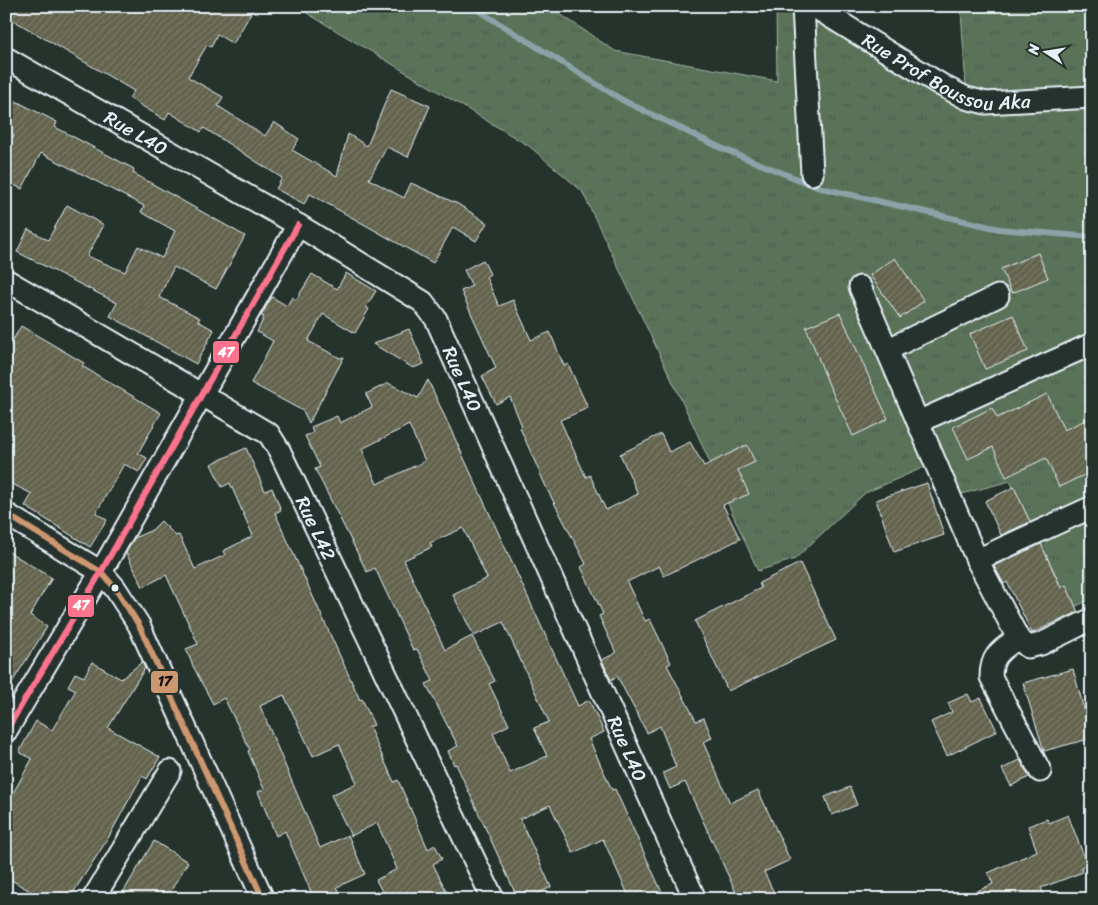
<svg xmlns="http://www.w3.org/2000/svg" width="1098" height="905" font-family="Sriracha,sans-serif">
	<defs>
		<pattern id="grass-tufts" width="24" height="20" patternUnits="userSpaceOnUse" patternTransform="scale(1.25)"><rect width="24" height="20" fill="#5a7359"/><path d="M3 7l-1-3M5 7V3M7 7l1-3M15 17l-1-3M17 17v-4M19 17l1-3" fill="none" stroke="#4f5b51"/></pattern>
		<pattern id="building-hatch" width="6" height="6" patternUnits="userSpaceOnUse" patternTransform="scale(1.25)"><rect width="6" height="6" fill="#63634e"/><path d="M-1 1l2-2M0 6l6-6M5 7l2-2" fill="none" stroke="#797a68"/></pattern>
	</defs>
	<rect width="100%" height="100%" fill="#26332d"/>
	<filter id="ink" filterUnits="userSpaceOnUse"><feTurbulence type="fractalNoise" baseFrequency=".02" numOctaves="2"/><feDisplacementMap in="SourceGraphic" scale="10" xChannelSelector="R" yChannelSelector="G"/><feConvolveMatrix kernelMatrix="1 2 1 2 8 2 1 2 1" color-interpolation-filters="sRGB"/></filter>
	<g filter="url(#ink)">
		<path fill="url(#grass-tufts)" stroke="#a1b2a8" d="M295 6H548L615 51 777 81 776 6H826L966 89 961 10 1009 6H1092V599L1072 608 1010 481 947 498 938 461 865 493 795 559 758 571 695 429 582 191 529 146Z"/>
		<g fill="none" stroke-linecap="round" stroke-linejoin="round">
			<path stroke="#8ba2a9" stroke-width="6" d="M471 6 624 101 721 148 817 187 999 229 1092 237"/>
		</g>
		<g fill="url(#building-hatch)" stroke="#e8f1f8" fill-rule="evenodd">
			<path d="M6 6H255L233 44 217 34 211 47 207 45 188 77 223 97 218 106 265 136 274 122 299 139 292 150 337 176 348 134 367 146 391 89 430 106 408 157 387 147 369 179 404 198 411 183 458 204 487 223 476 241 453 227 433 263 310 194 304 204 276 189 282 178 204 128 201 132 169 112 165 120 129 98 134 91 6 16Z"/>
			<path d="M6 96 57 122 55 127 134 169 133 173 245 236 216 289 174 267 159 297 200 318 198 321 214 330 196 364 110 316 117 303 17 252 28 229 48 240 67 205 104 225 87 256 125 272 138 246 162 258 175 231 141 212 144 206 41 153 22 189 6 181V150L14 135 6 131Z"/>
			<path d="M1038 253 1048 278 1012 293 1001 269Z"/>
			<path d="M895 258 924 301 900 318 870 275Z"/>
			<path d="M483 260 490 274 486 277 499 306 513 300 531 340 550 332 564 366 568 364 588 408 560 420 586 477 590 475 606 510 638 494 620 454 661 434 669 452 690 442 704 466 747 445 755 462 738 470 749 494 723 505 740 539 664 576 659 566 627 582 645 621 650 619 671 663 667 665 696 721 704 718 712 738 703 742 730 803 758 790 790 860 764 872 777 899H739L685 782 670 789 663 773 676 767 660 726 647 733 617 676 611 680 602 660 616 653 599 616 603 614 581 567 586 564 547 489 520 428 522 426 510 397 496 404 482 376 496 368 461 291 472 286 464 270Z"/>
			<path d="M346 273 376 291 366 307 369 309 355 333 323 314 308 341 340 358 344 357 309 423 303 411 251 383 273 341 257 332 264 317 261 316 272 297 287 306 292 297 296 300 312 274 337 289Z"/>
			<path d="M840 313 888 419 853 436 829 385 806 327Z"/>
			<path d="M1013 315 1028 351 985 369 970 334Z"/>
			<path d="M21 326 84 363 82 366 161 413 138 453 147 458 139 472 124 464 96 513 107 520 90 547 25 506 32 494 6 481V352Z"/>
			<path d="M409 329 424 364 413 368 373 344Z"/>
			<path d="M428 380 578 706 589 700 604 732 589 739 612 790 615 789 665 899H630L603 839 573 853 550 805 520 819 551 887 527 899H518L456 764 454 765 448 751 458 746 426 684 433 681 417 649 413 650 375 568 367 572 315 469 320 467 305 436 313 433 311 427 337 416 340 423 372 407 366 394 388 383 418 398ZM409 425 425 461 377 484 362 449ZM463 528 487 578 453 595 474 636 503 622 549 722 534 728 547 756 510 773 493 733 509 725 489 684 495 681 472 636 445 650 404 560 432 547 430 543Z"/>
			<path d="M1047 394 1064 430 1092 417V471L1059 487 1046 458 1006 477 993 447 968 459 953 427 992 408 997 418Z"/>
			<path d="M246 448 265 491 272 488 281 510 275 513 360 700 362 699 374 725 369 727 394 782 398 780 428 849 435 845 442 859 433 864 450 899H386L376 880 397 869 377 823 351 836 331 795 357 783 339 744 313 756 284 695 260 706 320 848 348 835 365 874 337 887 343 899H314L285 831 276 836 258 792 264 789 248 751 250 750 224 698 213 704 193 666 186 649 198 644 166 575 143 587 126 553 134 538 152 530 161 521 176 536 179 535 195 569 225 555 223 551 253 536 230 483 222 487 211 464Z"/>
			<path d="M927 483 944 535 894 552 876 500Z"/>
			<path d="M1014 487 1030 522 1001 535 985 501Z"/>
			<path d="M1041 544 1061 588 1066 585 1078 612 1032 633 1007 582 1004 584 994 566Z"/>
			<path d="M6 550 52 578 30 615 47 627 6 692Z"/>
			<path d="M800 563 836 640 728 691 695 621 761 588 759 583Z"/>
			<path d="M92 662 121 679 142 662 145 668 108 728 160 757 147 779 142 776 107 840 69 899H44L6 877V806L32 759 19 752 36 721 52 730 76 690 68 686 75 673 84 677Z"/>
			<path d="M1073 669 1092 738 1044 751 1023 683Z"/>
			<path d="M968 694 972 702 981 698 997 731 947 756 931 722 952 712 948 703Z"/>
			<path d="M1020 760 1029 777 1011 786 1002 769Z"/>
			<path d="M850 787 857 805 832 815 825 797Z"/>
			<path d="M1068 815 1087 864 1081 867 1083 872 1041 888 1046 899H959L993 884 988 873 1037 851 1028 826 1047 819 1049 823Z"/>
			<path d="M154 841 188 862 166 899H119Z"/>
		</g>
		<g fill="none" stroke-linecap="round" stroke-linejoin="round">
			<g stroke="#e8f1f8" stroke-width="25">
				<g id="minor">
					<path d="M803 6 812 174"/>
					<path id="s1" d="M813 6 943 86 966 98 986 103 1092 97"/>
					<path id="s2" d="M6 58 298 225 423 302 436 319 695 899"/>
					<path id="s3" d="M6 280 269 434 279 450 493 899"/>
					<path d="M860 287 918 422"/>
					<path d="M1092 344 918 422 977 560 1018 638 1028 647 1041 644 1092 619"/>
					<path d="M887 350 998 296"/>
					<path d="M6 514 101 572 115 588 139 625 263 899"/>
					<path d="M977 560 1092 507"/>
					<path d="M1018 638C1001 650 991 655 991 677L1040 771"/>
					<path d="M6 731 101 572 298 225"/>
					<path d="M93 899 170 771"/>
				</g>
			</g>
			<use href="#minor" stroke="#26332d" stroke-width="21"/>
			<g stroke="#26332d" stroke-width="10">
				<path id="bus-1" d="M6 514 101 572 115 588 139 625 263 899"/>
			</g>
			<g stroke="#26332d" stroke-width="10">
				<path id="bus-2" d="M6 731 101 572 298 225"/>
			</g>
			<use href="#bus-1" stroke="#cd976f" stroke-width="6"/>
			<use href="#bus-2" stroke="#fc738d" stroke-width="6"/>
		</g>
	</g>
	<circle fill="#e8f1f8" stroke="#26332d" stroke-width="2" cx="115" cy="588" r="4.5"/>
	<g text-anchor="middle" stroke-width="4" stroke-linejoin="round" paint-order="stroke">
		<g font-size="19" fill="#e8f1f8" stroke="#26332d">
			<text dy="7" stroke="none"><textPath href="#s1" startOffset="152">Rue Prof Boussou Aka</textPath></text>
			<text dy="7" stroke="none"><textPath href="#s2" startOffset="150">Rue L40</textPath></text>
			<text dy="7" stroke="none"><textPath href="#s2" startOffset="570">Rue L40</textPath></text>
			<text dy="7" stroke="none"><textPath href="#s3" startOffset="410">Rue L42</textPath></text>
			<text dy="7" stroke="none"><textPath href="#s2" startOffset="975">Rue L40</textPath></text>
		</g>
	</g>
	<g stroke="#26332d" stroke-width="2">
		<rect x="212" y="340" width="28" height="24" rx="5" fill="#fc738d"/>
		<rect x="67" y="594" width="28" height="24" rx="5" fill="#fc738d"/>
		<rect x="150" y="670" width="29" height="24" rx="5" fill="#cd976f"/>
	</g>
	<g font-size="14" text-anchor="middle" font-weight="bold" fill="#fff">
		<text x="226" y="357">47</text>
		<text x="81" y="610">47</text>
	</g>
	<g font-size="14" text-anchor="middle" font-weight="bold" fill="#111">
		<text x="165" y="686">17</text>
	</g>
	<rect width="1098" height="905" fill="none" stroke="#26332d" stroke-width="25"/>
	<rect x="12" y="12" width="1073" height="880" fill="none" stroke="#e8f1f8" stroke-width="2" filter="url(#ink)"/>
	<g transform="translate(1046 52) rotate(282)" stroke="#26332d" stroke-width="4" paint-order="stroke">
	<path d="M0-4L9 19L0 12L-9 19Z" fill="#e8f1f8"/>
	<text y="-8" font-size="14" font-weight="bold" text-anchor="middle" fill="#e8f1f8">N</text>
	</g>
</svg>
